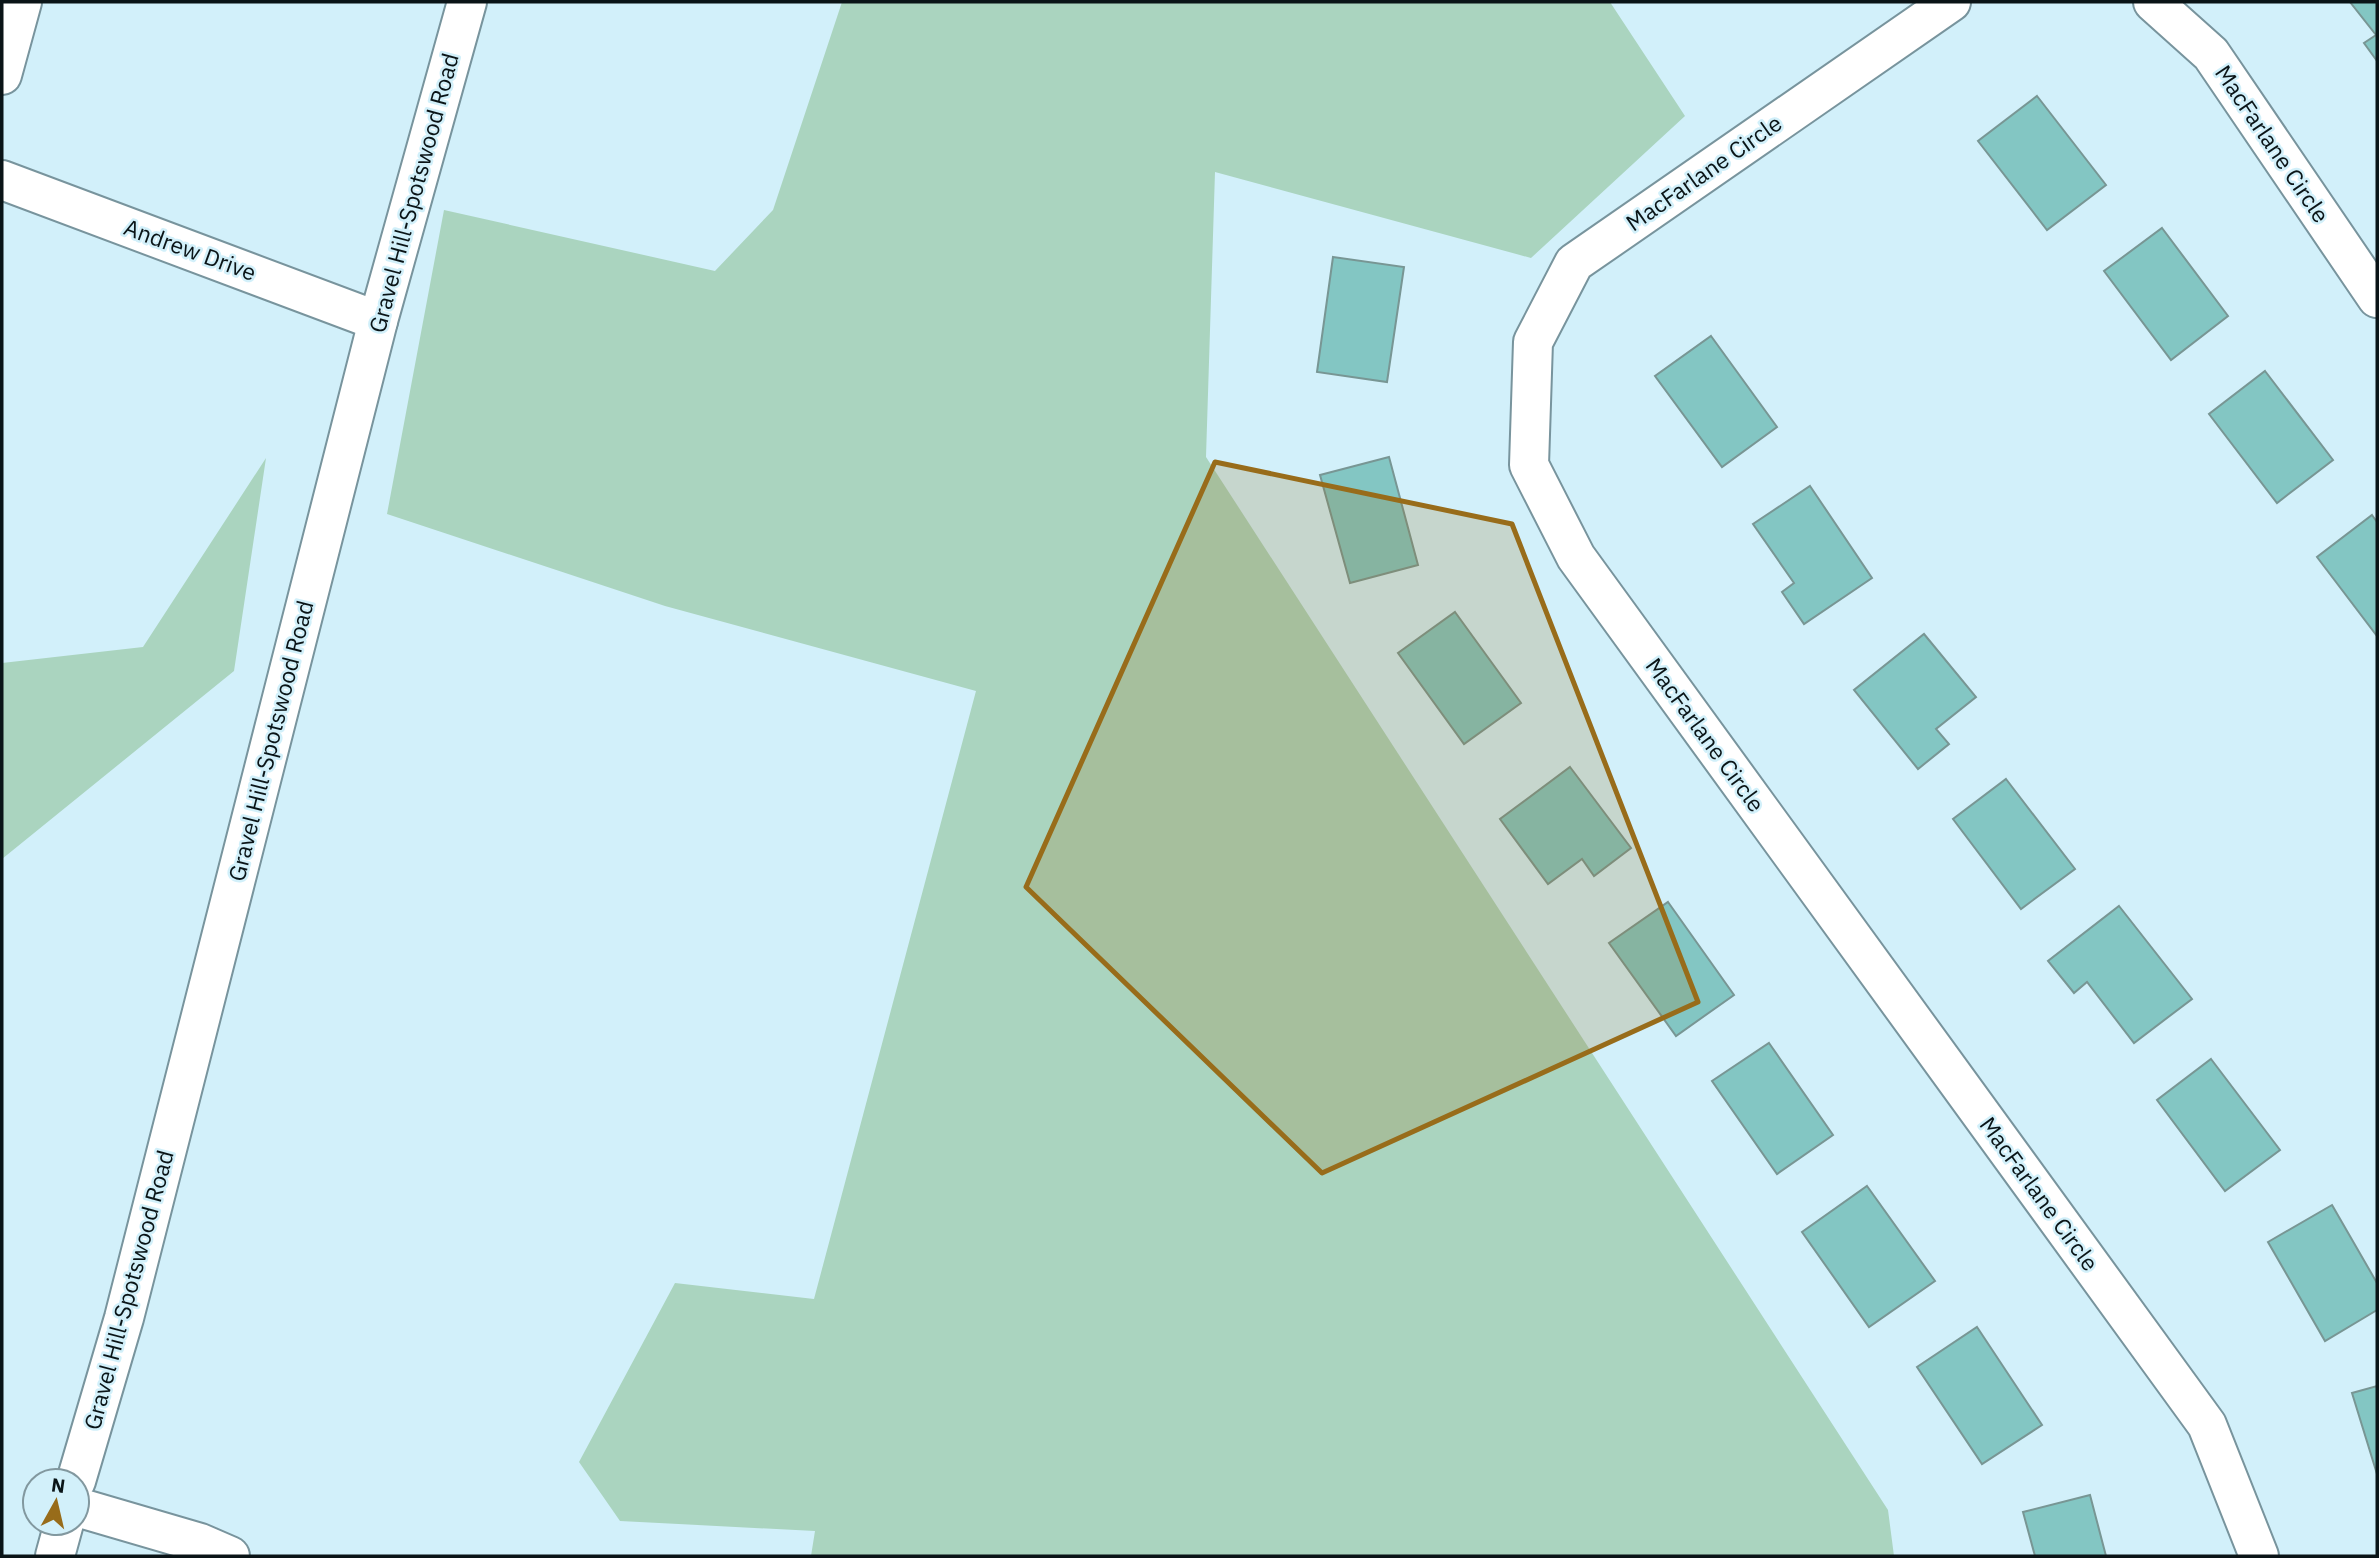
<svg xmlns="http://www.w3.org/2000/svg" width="2379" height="1558" font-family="'IBM Plex Sans',sans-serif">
	<rect width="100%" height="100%" fill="#d2f0fa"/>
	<g fill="#aad4bf">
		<path d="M842 2H1610L1685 116 1531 258 1215 172 1206 457 1888 1510 1894 1556H811L815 1531 620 1521 579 1462 675 1283 814 1299 976 691 665 606 387 514 444 210 715 271 773 210Z"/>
		<path d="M266 458 234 671 2 859V663L143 647Z"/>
	</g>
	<g fill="#83c6c3" stroke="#789694" stroke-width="2">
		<path d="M2350 2H2377V61L2364 43 2376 35Z"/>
		<path d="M2037 96 2106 185 2047 230 1978 141Z"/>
		<path d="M2162 228 2228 316 2171 360 2104 271Z"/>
		<path d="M1333 257 1404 267 1387 382 1317 372Z"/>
		<path d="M1711 336 1777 427 1722 467 1655 376Z"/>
		<path d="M2265 371 2333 460 2277 503 2209 414Z"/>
		<path d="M1389 457 1418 565 1350 583 1320 475Z"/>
		<path d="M1810 486 1872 578 1804 624 1782 592 1794 583 1753 524Z"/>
		<path d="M2372 515 2377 522V636L2317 557Z"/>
		<path d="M1455 612 1521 703 1464 744 1398 653Z"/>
		<path d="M1924 634 1976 697 1936 729 1949 744 1918 769 1854 690Z"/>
		<path d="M1570 767 1631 848 1594 876 1582 859 1548 884 1500 819Z"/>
		<path d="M2006 779 2075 869 2021 909 1953 819Z"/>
		<path d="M1668 902 1734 995 1676 1036 1609 943Z"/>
		<path d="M2119 906 2192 999 2134 1043 2087 982 2074 993 2048 961Z"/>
		<path d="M1769 1043 1833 1135 1777 1174 1712 1081Z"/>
		<path d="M2211 1059 2280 1150 2225 1191 2157 1100Z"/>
		<path d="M1867 1186 1935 1281 1869 1327 1802 1232Z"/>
		<path d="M2332 1205 2377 1283V1310L2325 1341 2268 1242Z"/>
		<path d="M1977 1327 2042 1425 1982 1464 1917 1367Z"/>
		<path d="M2377 1386V1474L2352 1393Z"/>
		<path d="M2090 1495 2106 1556H2035L2023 1512Z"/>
	</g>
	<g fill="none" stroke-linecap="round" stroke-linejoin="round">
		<g stroke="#78949d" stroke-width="42">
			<g id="minor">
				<path d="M1951 2 1574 263 1533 342 1529 465 1576 557 2207 1425 2259 1556"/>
				<path d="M2153 2 2211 54 2377 298"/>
				<path d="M2 75 22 2"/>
				<path d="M2 180 378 321"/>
				<path d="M76 1481 124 1318 378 321 467 2"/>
				<path d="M77 1507 200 1543 230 1556"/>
				<path d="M55 1556 64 1523"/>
			</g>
		</g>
		<use href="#minor" stroke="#fff" stroke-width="38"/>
	</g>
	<path fill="#986c1a" fill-opacity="0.2" stroke="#986c1a" stroke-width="5" stroke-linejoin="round" d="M1215 462 1512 524 1698 1002 1322 1173 1026 887Z"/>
	<g text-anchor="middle" stroke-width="5" stroke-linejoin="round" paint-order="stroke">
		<g font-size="23" fill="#0a1417" stroke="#d2f0fa">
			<text transform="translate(2272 144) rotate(56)" y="8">MacFarlane Circle</text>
			<text transform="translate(1704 173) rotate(-35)" y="8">MacFarlane Circle</text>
			<text transform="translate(414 193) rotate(-75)" y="8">Gravel Hill-Spotswood Road</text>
			<text transform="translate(190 250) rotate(20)" y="8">Andrew Drive</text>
			<text transform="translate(1705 735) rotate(54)" y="8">MacFarlane Circle</text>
			<text transform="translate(271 741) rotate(-76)" y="8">Gravel Hill-Spotswood Road</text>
			<text transform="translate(2039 1194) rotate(54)" y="8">MacFarlane Circle</text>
			<text transform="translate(129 1290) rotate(-75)" y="8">Gravel Hill-Spotswood Road</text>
		</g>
	</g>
	<rect width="2379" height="1558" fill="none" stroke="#0a1417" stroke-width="7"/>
	<g transform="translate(56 1502) rotate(8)"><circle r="33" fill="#d2f0fa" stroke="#82989f" stroke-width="2"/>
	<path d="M0-5L12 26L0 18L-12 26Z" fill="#986c1a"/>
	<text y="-10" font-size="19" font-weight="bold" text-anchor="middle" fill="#0a1417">N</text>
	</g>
</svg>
